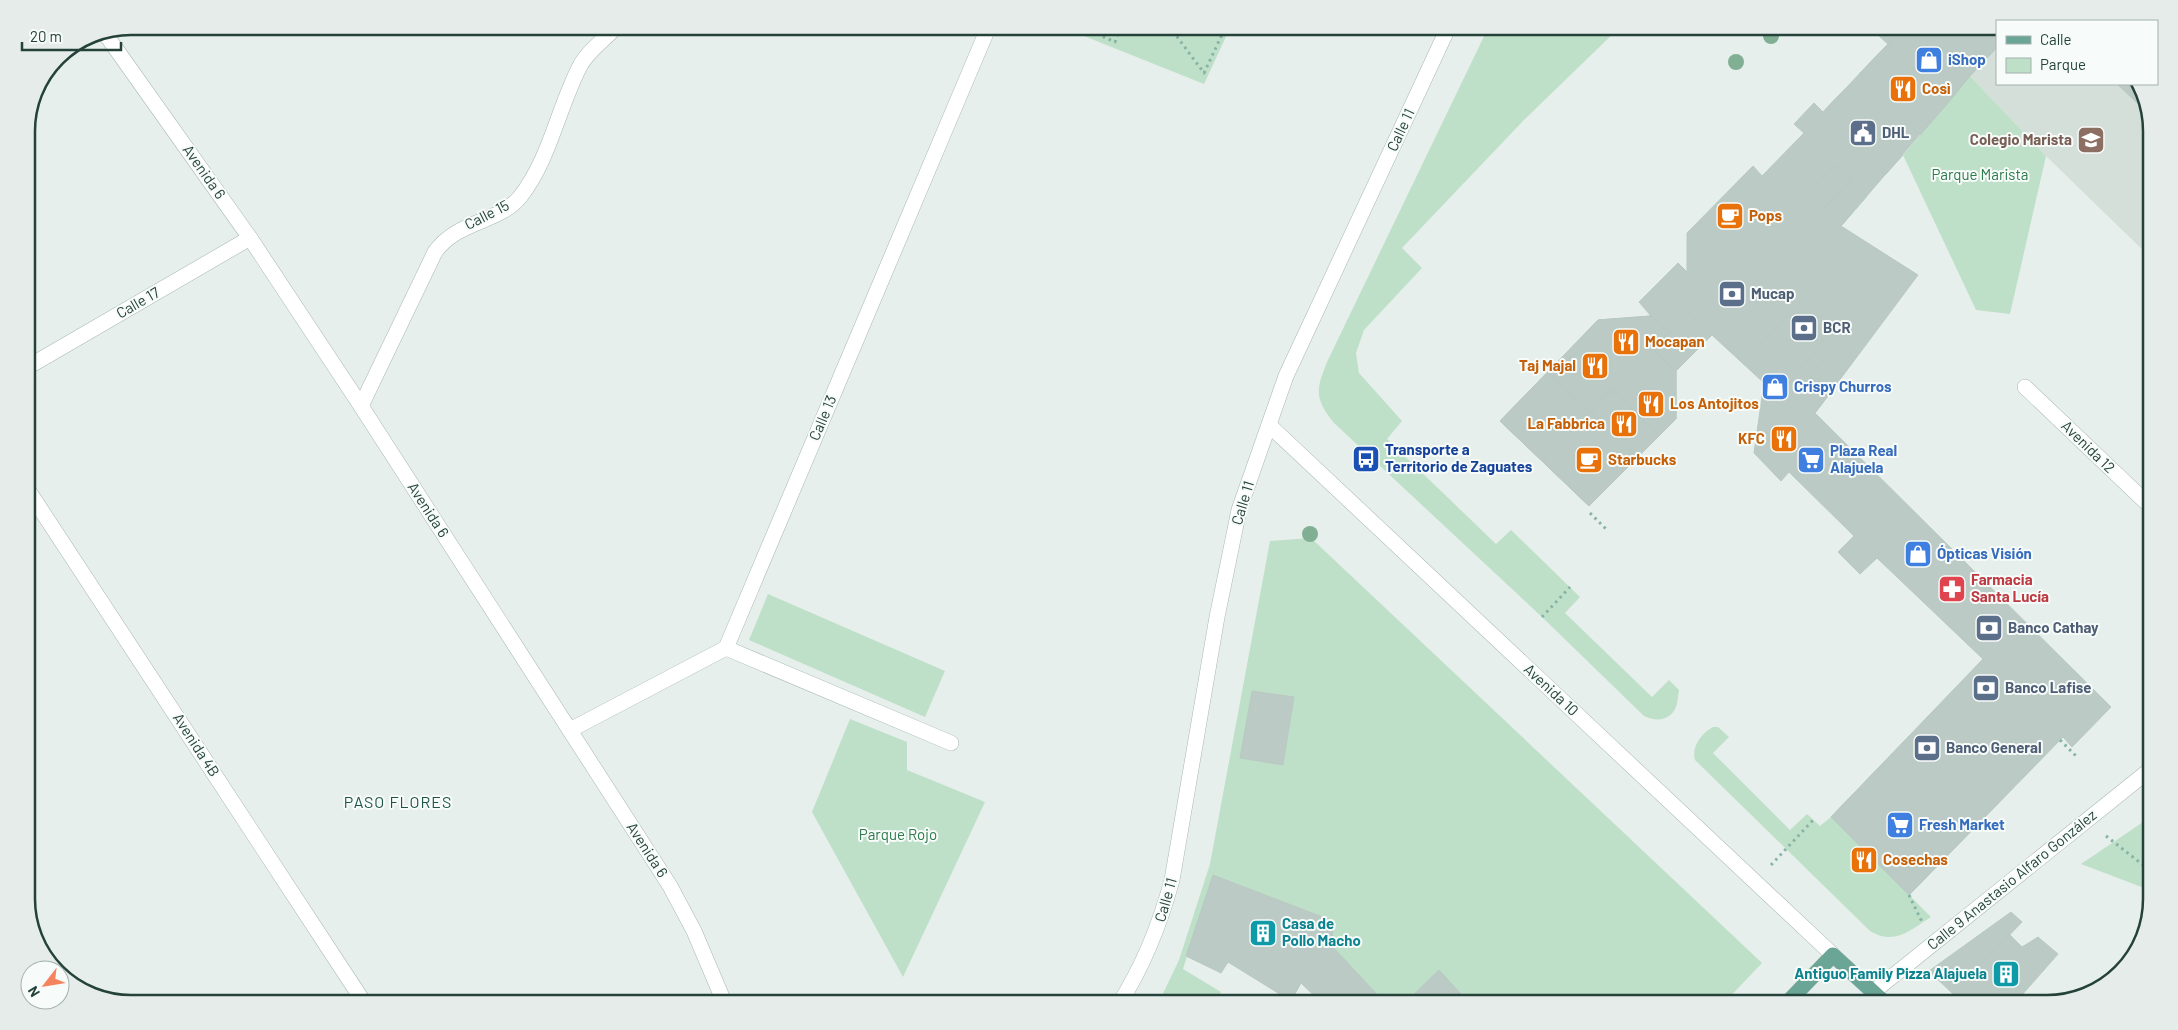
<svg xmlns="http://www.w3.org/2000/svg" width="2178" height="1030" font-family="Barlow,sans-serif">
	<rect width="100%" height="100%" fill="#e6efeb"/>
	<path fill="#d4dfda" d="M1997 49V84H2138L2152 124V259L2046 156 1970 76Z"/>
	<g fill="#bfe0c8" fill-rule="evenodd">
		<path d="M1059 26H1231L1204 84Z"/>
		<path d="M1489 26 1620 27 1523 121 1402 248 1422 268 1364 330 1356 353 1359 373 1402 421 1387 439 1496 544 1511 530 1580 597 1565 613 1652 697 1669 680 1679 690C1678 695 1678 702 1676 707 1670 721 1656 722 1644 716L1542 617 1334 423C1314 398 1316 390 1327 362Z"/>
		<path d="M1970 76 2046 156 2010 314 1976 310 1903 155Z"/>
		<path d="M1311 538 1762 963 1723 1004H1386L1332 946 1333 921 1213 875 1183 969 1221 992 1215 1003 1158 1004 1179 960 1210 864 1270 541ZM1253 691 1294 697 1283 765 1240 758Z"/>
		<path d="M768 594 945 671 925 717 749 640Z"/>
		<path d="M850 719 907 742V770L985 802 903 977 812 812Z"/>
		<path d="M1713 727H1718L1729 737 1713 753 1790 830 1807 814 1820 826 1831 817 1931 917C1910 930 1895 946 1870 931L1695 760C1691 748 1701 733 1713 727Z"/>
		<path d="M2152 816V891L2081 864Z"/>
	</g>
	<g fill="#bbcac4" stroke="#b8c9c2">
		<path d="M1886 26H1997V48L1970 76 1841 226 1918 275 1815 413 2111 707 2072 747 2063 737 1909 895 1831 817 1983 659 1877 558 1860 574 1838 552 1854 536 1789 472 1781 481 1754 453 1764 383 1712 335 1676 371V419L1589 506 1500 421 1598 320 1651 316 1639 302 1678 263 1687 272V233L1753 166 1762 176 1804 133 1794 124 1814 103 1823 112 1888 44 1878 35Z"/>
		<path d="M1904 26H1919L1970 76 1948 103 1888 44Z"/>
		<path d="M1888 44 1948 103 1920 135 1859 74Z"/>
		<path d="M2117 84H2138L2148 113Z"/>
		<path d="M1841 93 1903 155 1885 175 1823 112Z"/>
		<path d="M1835 164 1850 180 1823 209 1808 194Z"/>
		<path d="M1850 180 1867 196 1841 226 1823 209Z"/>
		<path d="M1823 277 1852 304 1788 385 1754 352Z"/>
		<path d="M1689 312 1712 335 1676 371 1653 349Z"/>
		<path d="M1651 316 1669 332 1626 377 1584 335 1598 320Z"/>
		<path d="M1584 335 1626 377 1606 395 1565 354Z"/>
		<path d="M1653 349 1676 371V419L1659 436 1612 390Z"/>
		<path d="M1565 354 1606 395 1590 412 1548 372Z"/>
		<path d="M1825 357 1842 376 1828 396 1811 376Z"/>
		<path d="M1548 372 1590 412 1542 461 1500 421Z"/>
		<path d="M1811 376 1828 396 1815 413 1797 395Z"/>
		<path d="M1612 390 1659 436 1637 458 1590 412Z"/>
		<path d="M1590 412 1637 458 1589 506 1542 461Z"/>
		<path d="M1252 691 1294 697 1283 765 1240 758Z"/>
		<path d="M1892 754 1970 832 1909 895 1831 817Z"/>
		<path d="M1213 875 1333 921 1332 946 1386 1004H1323L1301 983 1291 1001 1228 962 1221 973 1186 956Z"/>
		<path d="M2011 912 2022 922 1953 994 1929 971Z"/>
		<path d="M2009 934 2022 947 2038 937 2058 954 2014 1004H1963L1953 994Z"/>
		<path d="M1439 970 1470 1004H1404Z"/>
	</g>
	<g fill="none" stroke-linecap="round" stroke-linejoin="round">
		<g stroke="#a8b8b2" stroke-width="16">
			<g id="minor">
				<path d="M104 32 250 238 361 406 670 886 694 931 725 1004"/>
				<path d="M26 368 250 238"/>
				<path d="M2025 387 2152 508"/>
				<path d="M361 406 435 252C458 220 499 223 520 197 550 159 558 108 580 66 586 53 606 38 616 27"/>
				<path d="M1269 425 1833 955"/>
				<path d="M26 487 365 1004"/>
				<path d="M726 648 951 743"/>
				<path d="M570 730 726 648 989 26"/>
				<path d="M1873 992 2152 768"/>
				<path d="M1119 1004C1144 965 1160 924 1172 880L1217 617 1239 510 1286 376 1449 26"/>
			</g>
		</g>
		<g stroke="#c2cac8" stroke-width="16">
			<path id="major" d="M1786 1004 1833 955 1886 1004"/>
		</g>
		<g stroke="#86b3a5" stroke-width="3" stroke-dasharray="2.5 4" stroke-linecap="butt">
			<path d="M1079 26 1115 42 1121 26"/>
			<path d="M1140 26 1147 28 1152 26"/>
			<path d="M1169 26 1204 73 1226 26"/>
			<path d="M1590 513 1606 529"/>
			<path d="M1542 617 1570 587"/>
			<path d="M2060 740 2077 757"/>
			<path d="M2106 836 2152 872"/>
			<path d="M1771 865 1813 820"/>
			<path d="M1909 895 1922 922"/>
		</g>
		<use href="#minor" stroke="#fff" stroke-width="15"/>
		<use href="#major" stroke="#6aa596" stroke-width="15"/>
	</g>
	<g fill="#80af93">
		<circle cx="1771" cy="36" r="8"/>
		<circle cx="1736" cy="62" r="8"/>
		<circle cx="1310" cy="534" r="8"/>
	</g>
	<defs>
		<g id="shop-square" transform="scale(1.4375)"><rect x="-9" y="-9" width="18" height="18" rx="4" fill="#3f7fe0" stroke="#f7fbf9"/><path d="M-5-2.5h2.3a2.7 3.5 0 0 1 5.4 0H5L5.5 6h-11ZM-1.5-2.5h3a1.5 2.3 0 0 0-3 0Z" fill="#fff"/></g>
		<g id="restaurant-square" transform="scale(1.4375)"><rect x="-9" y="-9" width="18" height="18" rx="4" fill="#e8710a" stroke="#f7fbf9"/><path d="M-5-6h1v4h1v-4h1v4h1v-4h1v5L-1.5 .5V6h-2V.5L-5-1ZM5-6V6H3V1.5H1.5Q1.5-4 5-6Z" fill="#fff"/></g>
		<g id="civic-square" transform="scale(1.4375)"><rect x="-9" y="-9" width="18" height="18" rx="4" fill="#5c6f8a" stroke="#f7fbf9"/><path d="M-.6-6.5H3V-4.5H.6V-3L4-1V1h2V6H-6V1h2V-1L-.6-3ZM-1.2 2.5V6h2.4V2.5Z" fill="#fff"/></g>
		<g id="school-square" transform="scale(1.4375)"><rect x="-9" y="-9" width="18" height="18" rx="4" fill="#8d6e63" stroke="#f7fbf9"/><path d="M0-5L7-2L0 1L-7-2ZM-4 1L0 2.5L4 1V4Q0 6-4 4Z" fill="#fff"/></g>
		<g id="cafe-square" transform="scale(1.4375)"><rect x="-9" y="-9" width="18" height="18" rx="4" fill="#e8710a" stroke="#f7fbf9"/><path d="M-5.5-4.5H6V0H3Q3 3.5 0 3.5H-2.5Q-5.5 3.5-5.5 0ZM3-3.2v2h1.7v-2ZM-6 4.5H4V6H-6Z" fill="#fff"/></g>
		<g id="bank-square" transform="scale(1.4375)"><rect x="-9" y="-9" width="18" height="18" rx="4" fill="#5c6f8a" stroke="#f7fbf9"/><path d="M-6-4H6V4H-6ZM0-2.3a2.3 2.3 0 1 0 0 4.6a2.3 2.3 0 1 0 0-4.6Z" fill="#fff"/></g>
		<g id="bus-square" transform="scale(1.4375)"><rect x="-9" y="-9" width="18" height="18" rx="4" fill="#1a4fb4" stroke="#f7fbf9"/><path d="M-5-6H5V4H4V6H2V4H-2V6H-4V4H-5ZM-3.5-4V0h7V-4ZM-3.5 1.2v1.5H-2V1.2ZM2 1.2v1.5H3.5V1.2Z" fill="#fff"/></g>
		<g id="supermarket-square" transform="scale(1.4375)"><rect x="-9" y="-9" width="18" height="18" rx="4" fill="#3f7fe0" stroke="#f7fbf9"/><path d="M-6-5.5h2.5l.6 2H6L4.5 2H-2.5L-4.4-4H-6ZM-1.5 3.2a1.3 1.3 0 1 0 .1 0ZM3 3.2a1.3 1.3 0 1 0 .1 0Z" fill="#fff"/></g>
		<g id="pharmacy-square" transform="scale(1.4375)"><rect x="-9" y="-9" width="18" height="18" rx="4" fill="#e0444e" stroke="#f7fbf9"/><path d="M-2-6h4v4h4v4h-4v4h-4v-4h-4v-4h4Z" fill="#fff"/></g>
		<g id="building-square" transform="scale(1.4375)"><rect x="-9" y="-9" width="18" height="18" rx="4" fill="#0f9aa8" stroke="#f7fbf9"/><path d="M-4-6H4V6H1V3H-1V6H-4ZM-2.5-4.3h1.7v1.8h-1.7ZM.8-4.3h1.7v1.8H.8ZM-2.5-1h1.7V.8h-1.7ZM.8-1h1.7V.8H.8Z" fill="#fff"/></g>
	</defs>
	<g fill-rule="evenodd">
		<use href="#shop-square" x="1929" y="60"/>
		<use href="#restaurant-square" x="1903" y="89"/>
		<use href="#civic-square" x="1863" y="133"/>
		<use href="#school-square" x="2091" y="140"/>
		<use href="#cafe-square" x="1730" y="216"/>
		<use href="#bank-square" x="1732" y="294"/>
		<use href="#bank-square" x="1804" y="328"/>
		<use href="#restaurant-square" x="1626" y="342"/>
		<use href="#restaurant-square" x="1595" y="366"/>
		<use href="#shop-square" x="1775" y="387"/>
		<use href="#restaurant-square" x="1651" y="404"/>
		<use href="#restaurant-square" x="1624" y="424"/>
		<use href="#restaurant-square" x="1784" y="439"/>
		<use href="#bus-square" x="1366" y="459"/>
		<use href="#cafe-square" x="1589" y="460"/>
		<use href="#supermarket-square" x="1811" y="460"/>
		<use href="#shop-square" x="1918" y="554"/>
		<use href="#pharmacy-square" x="1952" y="589"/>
		<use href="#bank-square" x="1989" y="628"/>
		<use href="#bank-square" x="1986" y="688"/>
		<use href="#bank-square" x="1927" y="748"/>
		<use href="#supermarket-square" x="1900" y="825"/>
		<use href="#restaurant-square" x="1864" y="860"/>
		<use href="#building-square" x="1263" y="933"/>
		<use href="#building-square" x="2006" y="974"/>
	</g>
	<g text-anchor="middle" stroke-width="4" stroke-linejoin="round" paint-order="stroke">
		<g font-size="15" font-weight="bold" fill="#366cbe" stroke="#f7fbf9" text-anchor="start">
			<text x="1948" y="65">iShop</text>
			<text x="1794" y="392">Crispy Churros</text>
			<text x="1830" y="456">Plaza Real<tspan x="1830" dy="17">Alajuela</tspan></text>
			<text x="1937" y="559">Ópticas Visión</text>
			<text x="1919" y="830">Fresh Market</text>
		</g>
		<g font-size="15" font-weight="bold" fill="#c56008" stroke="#f7fbf9" text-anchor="start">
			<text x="1922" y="94">Così</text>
			<text x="1749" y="221">Pops</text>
			<text x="1645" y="347">Mocapan</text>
			<text x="1576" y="371" text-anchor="end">Taj Majal</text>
			<text x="1670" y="409">Los Antojitos</text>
			<text x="1605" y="429" text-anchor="end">La Fabbrica</text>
			<text x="1765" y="444" text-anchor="end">KFC</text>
			<text x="1608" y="465">Starbucks</text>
			<text x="1883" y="865">Cosechas</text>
		</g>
		<g font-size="15" fill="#24423a" stroke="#f7fbf9">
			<text transform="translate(1401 130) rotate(-65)" y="5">Calle 11</text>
			<text transform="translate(204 172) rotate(55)" y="5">Avenida 6</text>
			<text transform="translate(487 215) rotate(-27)" y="5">Calle 15</text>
			<text transform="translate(138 303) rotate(-30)" y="5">Calle 17</text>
			<text transform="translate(823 418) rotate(-67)" y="5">Calle 13</text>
			<text transform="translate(2088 447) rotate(44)" y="5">Avenida 12</text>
			<text transform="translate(1243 503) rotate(-73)" y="5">Calle 11</text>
			<text transform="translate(428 510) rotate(57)" y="5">Avenida 6</text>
			<text transform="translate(1551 690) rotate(43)" y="5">Avenida 10</text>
			<text transform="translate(196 745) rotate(57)" y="5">Avenida 4B</text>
			<text transform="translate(647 850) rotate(57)" y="5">Avenida 6</text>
			<text transform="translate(2012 880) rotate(-39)" y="5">Calle 9 Anastasio Alfaro González</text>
			<text transform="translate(1166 900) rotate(-74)" y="5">Calle 11</text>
		</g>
		<g font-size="15" font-weight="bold" fill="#4e5e75" stroke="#f7fbf9" text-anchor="start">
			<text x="1882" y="138">DHL</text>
			<text x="1751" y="299">Mucap</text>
			<text x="1823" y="333">BCR</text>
			<text x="2008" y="633">Banco Cathay</text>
			<text x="2005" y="693">Banco Lafise</text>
			<text x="1946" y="753">Banco General</text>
		</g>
		<g font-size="15" font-weight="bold" fill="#785e54" stroke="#f7fbf9" text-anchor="end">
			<text x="2072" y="145">Colegio Marista</text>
		</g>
		<g font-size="15" fill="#2d7a4b" stroke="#f7fbf9">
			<text x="1980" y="180">Parque Marista</text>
			<text x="898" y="840">Parque Rojo</text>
		</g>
		<g font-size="15" font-weight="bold" fill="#164399" stroke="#f7fbf9" text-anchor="start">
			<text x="1385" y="455">Transporte a<tspan x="1385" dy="17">Territorio de Zaguates</tspan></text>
		</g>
		<g font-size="15" font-weight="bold" fill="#be3a42" stroke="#f7fbf9" text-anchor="start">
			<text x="1971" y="585">Farmacia<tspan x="1971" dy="17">Santa Lucía</tspan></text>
		</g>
		<g font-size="15" font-weight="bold" fill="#0d838f" stroke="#f7fbf9" text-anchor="start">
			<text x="1282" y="929">Casa de<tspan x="1282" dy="17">Pollo Macho</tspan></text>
			<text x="1987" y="979" text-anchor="end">Antiguo Family Pizza Alajuela</text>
		</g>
		<g font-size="16" letter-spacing="1" fill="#1f5548" stroke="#f7fbf9">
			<text x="398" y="808">PASO FLORES</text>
		</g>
	</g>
	<path d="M0 0H2178V1030H0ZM131 35H2047A96 96 0 0 1 2143 131V899A96 96 0 0 1 2047 995H131A96 96 0 0 1 35 899V131A96 96 0 0 1 131 35Z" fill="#e6ecea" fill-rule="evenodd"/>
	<path fill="none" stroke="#24423a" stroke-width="2.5" d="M131 35H2047A96 96 0 0 1 2143 131V899A96 96 0 0 1 2047 995H131A96 96 0 0 1 35 899V131A96 96 0 0 1 131 35Z"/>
	<rect x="1996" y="20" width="162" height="65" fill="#f7fbf9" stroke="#a3b1ad"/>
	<rect x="2006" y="36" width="25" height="8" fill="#6aa596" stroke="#a3b1ad"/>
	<text x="2040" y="45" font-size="15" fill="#24423a">Calle</text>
	<rect x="2006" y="58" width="25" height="15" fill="#bfe0c8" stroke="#a3b1ad"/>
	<text x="2040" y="70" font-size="15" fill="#24423a">Parque</text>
	<g transform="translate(45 985) rotate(239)"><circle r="24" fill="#f7fbf9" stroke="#a3b1ad"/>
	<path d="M0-4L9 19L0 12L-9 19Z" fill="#f4845f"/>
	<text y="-8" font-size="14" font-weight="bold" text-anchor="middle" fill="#24423a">N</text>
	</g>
	<path d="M22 42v8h99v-8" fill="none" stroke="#24423a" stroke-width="2.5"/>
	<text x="30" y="42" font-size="15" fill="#24423a" stroke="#f7fbf9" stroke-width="4" paint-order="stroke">20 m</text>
</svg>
